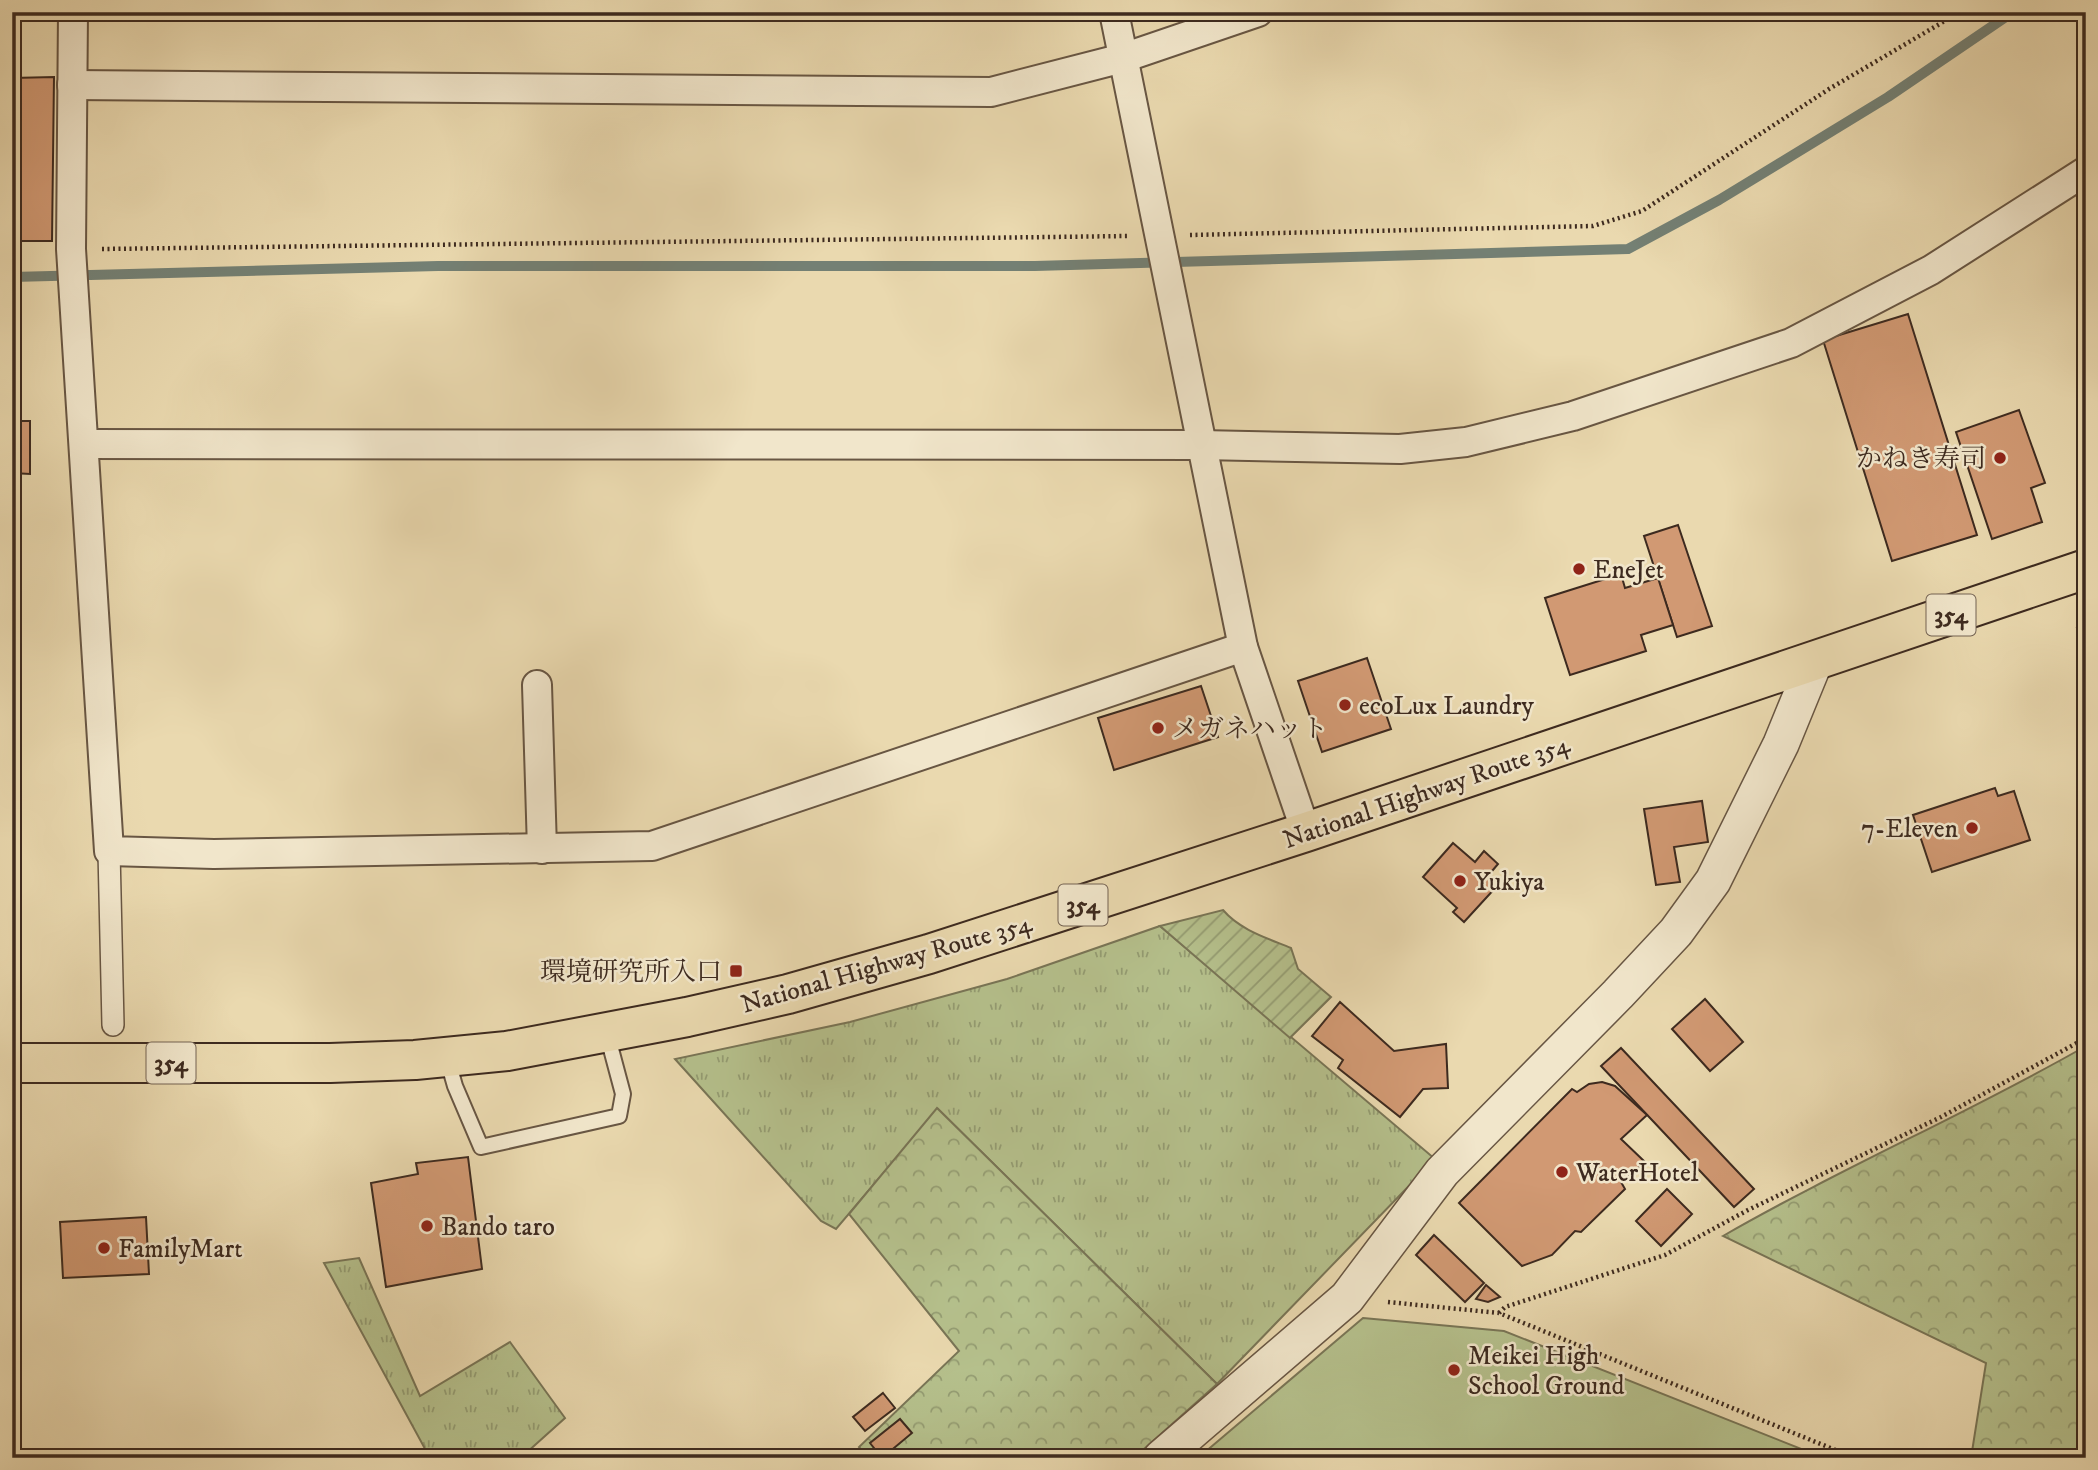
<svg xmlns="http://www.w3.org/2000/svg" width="2098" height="1470" font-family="'IM FELL DW Pica','Noto Serif JP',serif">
	<defs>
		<pattern id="grass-tufts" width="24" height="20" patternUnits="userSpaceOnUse" patternTransform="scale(1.75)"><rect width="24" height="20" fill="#b5c08c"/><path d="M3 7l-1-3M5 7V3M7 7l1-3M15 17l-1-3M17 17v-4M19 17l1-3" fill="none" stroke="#949c72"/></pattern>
		<pattern id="forest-crowns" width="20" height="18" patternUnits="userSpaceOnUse" patternTransform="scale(1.75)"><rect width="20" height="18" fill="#b5c08c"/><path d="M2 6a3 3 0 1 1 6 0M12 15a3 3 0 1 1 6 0" fill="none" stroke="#949c72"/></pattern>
		<pattern id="garden-furrows" width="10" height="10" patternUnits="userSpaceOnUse" patternTransform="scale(1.75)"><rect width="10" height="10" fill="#b5c08c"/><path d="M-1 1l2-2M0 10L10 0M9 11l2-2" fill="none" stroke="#949c72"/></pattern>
	</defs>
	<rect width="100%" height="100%" fill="#ead9af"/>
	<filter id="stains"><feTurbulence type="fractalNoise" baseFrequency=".00286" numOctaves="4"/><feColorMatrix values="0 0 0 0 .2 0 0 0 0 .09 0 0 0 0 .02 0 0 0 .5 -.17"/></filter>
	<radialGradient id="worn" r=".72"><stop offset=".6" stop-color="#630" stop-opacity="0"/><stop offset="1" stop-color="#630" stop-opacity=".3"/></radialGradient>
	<g fill="url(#grass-tufts)" stroke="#797556" stroke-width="2">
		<path d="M1160 926 1435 1159 1217 1384 938 1109 836 1229 821 1221 675 1059 850 1022 1007 979Z"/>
		<path d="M359 1258 420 1396 510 1342 565 1418 525 1454 527 1458H430L324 1263Z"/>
	</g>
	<g fill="url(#forest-crowns)" stroke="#797556" stroke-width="2">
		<path d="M2086 1046V1458H1971L1986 1363 1723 1236C1841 1168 1967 1114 2086 1046Z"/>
		<path d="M937 1108 1217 1384 1134 1458H868L859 1447 959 1351 849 1214Z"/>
	</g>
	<path fill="url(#garden-furrows)" stroke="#797556" stroke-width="2" d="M1223 910C1240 930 1267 938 1291 948L1298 969 1331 997 1290 1038 1160 926Z"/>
	<path fill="#b5c08c" stroke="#797556" stroke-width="2" d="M1363 1318 1504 1331 1824 1458H1198Z"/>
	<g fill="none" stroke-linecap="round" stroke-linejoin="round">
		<path stroke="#748074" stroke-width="10" d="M12 277 438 266H1035L1628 249 1719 200 1888 97 2013 12"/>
	</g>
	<g fill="#d19973" stroke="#3d2a1f" stroke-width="2">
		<path d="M54 77 52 241H12V78Z"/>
		<path d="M1908 314 1977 535 1892 561 1823 340Z"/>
		<path d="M2019 410 2045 483 2031 488 2042 522 1992 539 1956 432Z"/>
		<path d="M12 421H30V474L12 473Z"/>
		<path d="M1678 525 1712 626 1677 637 1644 536Z"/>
		<path d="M1621 574 1625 588 1658 578 1673 625 1641 635 1646 651 1570 675 1545 598Z"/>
		<path d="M2086 625V654L2077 628Z"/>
		<path d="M1367 658 1391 729 1322 752 1298 681Z"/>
		<path d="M1201 686 1218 737 1114 770 1098 718Z"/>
		<path d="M1995 788 1998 796 2014 791 2030 840 1932 872 1913 815Z"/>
		<path d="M1702 801 1708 842 1674 847 1680 882 1656 885 1644 809Z"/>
		<path d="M1453 843 1475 862 1484 851 1498 864 1487 877 1497 886 1464 922 1453 912 1457 908 1423 877Z"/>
		<path d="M1705 999 1743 1042 1710 1071 1672 1029Z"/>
		<path d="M1340 1002 1394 1051 1446 1044 1448 1088 1423 1089 1400 1117 1338 1068 1343 1060 1312 1036Z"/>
		<path d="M1621 1048 1754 1189 1734 1207 1601 1066Z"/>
		<path d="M1602 1082 1615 1086 1647 1115 1621 1139 1645 1162 1621 1182 1625 1189 1581 1232 1575 1231 1552 1255 1522 1266 1459 1203 1572 1089 1577 1092 1589 1084Z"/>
		<path d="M468 1157 482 1269 386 1287 371 1183 418 1174 416 1163Z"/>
		<path d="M1667 1189 1692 1214 1661 1246 1636 1221Z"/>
		<path d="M146 1217 149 1274 63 1278 60 1222Z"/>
		<path d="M1434 1235 1484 1283 1465 1302 1416 1255Z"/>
		<path d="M1486 1285 1500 1297 1488 1302 1476 1299Z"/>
		<path d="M883 1393 895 1408 865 1431 853 1417Z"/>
		<path d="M900 1419 912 1433 882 1458 870 1443Z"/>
	</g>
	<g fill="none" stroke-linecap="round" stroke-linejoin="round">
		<g stroke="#685643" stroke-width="18">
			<path id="service" d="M447 1058 455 1086 481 1147 619 1116 623 1094 607 1034"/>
		</g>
		<g stroke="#685643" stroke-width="24">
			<path id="pedestrian" d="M109 851 113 1025"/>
		</g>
		<g stroke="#685643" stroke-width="32">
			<g id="minor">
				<path d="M73 12 71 249 109 851 214 854 652 846 1243 647"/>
				<path d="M1114 12 1243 647 1306 832"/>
				<path d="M72 85 991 92 1123 58 1258 12"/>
				<path d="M84 444 1201 445 1400 449 1466 442 1573 416 1791 343 1931 270 2086 171"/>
				<path d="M537 685 542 849"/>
			</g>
		</g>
		<g stroke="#685643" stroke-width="38">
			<path id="tertiary" d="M1161 1458 1347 1298 1442 1172 1618 994 1676 932 1713 881 1781 744 1815 661"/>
		</g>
		<g stroke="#3d2a1f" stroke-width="42">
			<path id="trunk" d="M12 1063H330L415 1060 507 1051 687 1017 788 994 929 954 1306 832 2086 569"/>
		</g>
		<g stroke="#3d2a1f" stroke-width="4.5" stroke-dasharray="2 3.5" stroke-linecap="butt">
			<path d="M1190 235 1593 226 1642 211 1829 89 1960 12"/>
			<path d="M102 249 1129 236"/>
			<path d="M1388 1302 1499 1313 1855 1458"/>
			<path d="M1499 1313 1505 1307 1665 1255 1748 1210 1941 1117 2086 1038"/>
		</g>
		<use href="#service" stroke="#f1e6cb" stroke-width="14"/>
		<use href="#pedestrian" stroke="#f1e6cb" stroke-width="21"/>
		<use href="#minor" stroke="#f1e6cb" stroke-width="28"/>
		<use href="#tertiary" stroke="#f1e6cb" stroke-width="35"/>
		<use href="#trunk" stroke="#ead9af" stroke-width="38"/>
	</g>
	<g fill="#8f2418" stroke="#f1e6cb" stroke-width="2.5">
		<circle cx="2000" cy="458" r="7"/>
		<circle cx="1579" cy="569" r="7"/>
		<circle cx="1345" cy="705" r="7"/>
		<circle cx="1158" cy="728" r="7"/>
		<circle cx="1972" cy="828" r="7"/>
		<circle cx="1460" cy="881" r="7"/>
		<rect x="729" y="964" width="14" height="14" rx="3.5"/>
		<circle cx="1562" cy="1172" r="7"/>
		<circle cx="427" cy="1226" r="7"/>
		<circle cx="104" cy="1248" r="7"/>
		<circle cx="1454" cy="1370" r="7"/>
	</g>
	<g text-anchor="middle" stroke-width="5" stroke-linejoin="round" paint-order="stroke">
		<g fill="#f1e6cb" stroke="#736253" stroke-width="2">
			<rect x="1926.5" y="594.5" width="49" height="41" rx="5"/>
			<rect x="1058.5" y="884.5" width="49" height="41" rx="5"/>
			<rect x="146.5" y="1042.5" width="49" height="41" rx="5"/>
		</g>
		<g font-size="24" font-weight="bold" fill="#3d2a1f">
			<text x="1951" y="623">354</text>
			<text x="1083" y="913">354</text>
			<text x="171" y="1071">354</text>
		</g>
		<g font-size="26" fill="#3d2a1f" stroke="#f1e6cb" text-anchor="start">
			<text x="1986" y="467" text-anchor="end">かねき寿司</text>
			<text x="1593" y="578">EneJet</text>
			<text x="1359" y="714">ecoLux Laundry</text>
			<text x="1172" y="737">メガネハット</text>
			<text x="1958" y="837" text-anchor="end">7-Eleven</text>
			<text x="1474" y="890">Yukiya</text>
			<text x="722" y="980" text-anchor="end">環境研究所入口</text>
			<text x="1576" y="1181">WaterHotel</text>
			<text x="441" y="1235">Bando taro</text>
			<text x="118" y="1257">FamilyMart</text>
			<text x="1468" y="1364">Meikei High<tspan x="1468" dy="30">School Ground</tspan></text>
		</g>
		<g font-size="26" fill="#3d2a1f" stroke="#f1e6cb">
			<text transform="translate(1426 791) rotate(-19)" y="9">National Highway Route 354</text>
			<text transform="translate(886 963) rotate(-16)" y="9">National Highway Route 354</text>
		</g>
	</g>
	<rect width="2098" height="1470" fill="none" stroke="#ead9af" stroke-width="42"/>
	<rect x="14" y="14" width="2070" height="1442" fill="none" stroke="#3d2a1f" stroke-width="3.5"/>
	<rect x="21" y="21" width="2056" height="1428" fill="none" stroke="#3d2a1f" stroke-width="2"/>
	<rect width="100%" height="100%" filter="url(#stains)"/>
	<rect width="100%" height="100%" fill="url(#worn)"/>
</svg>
